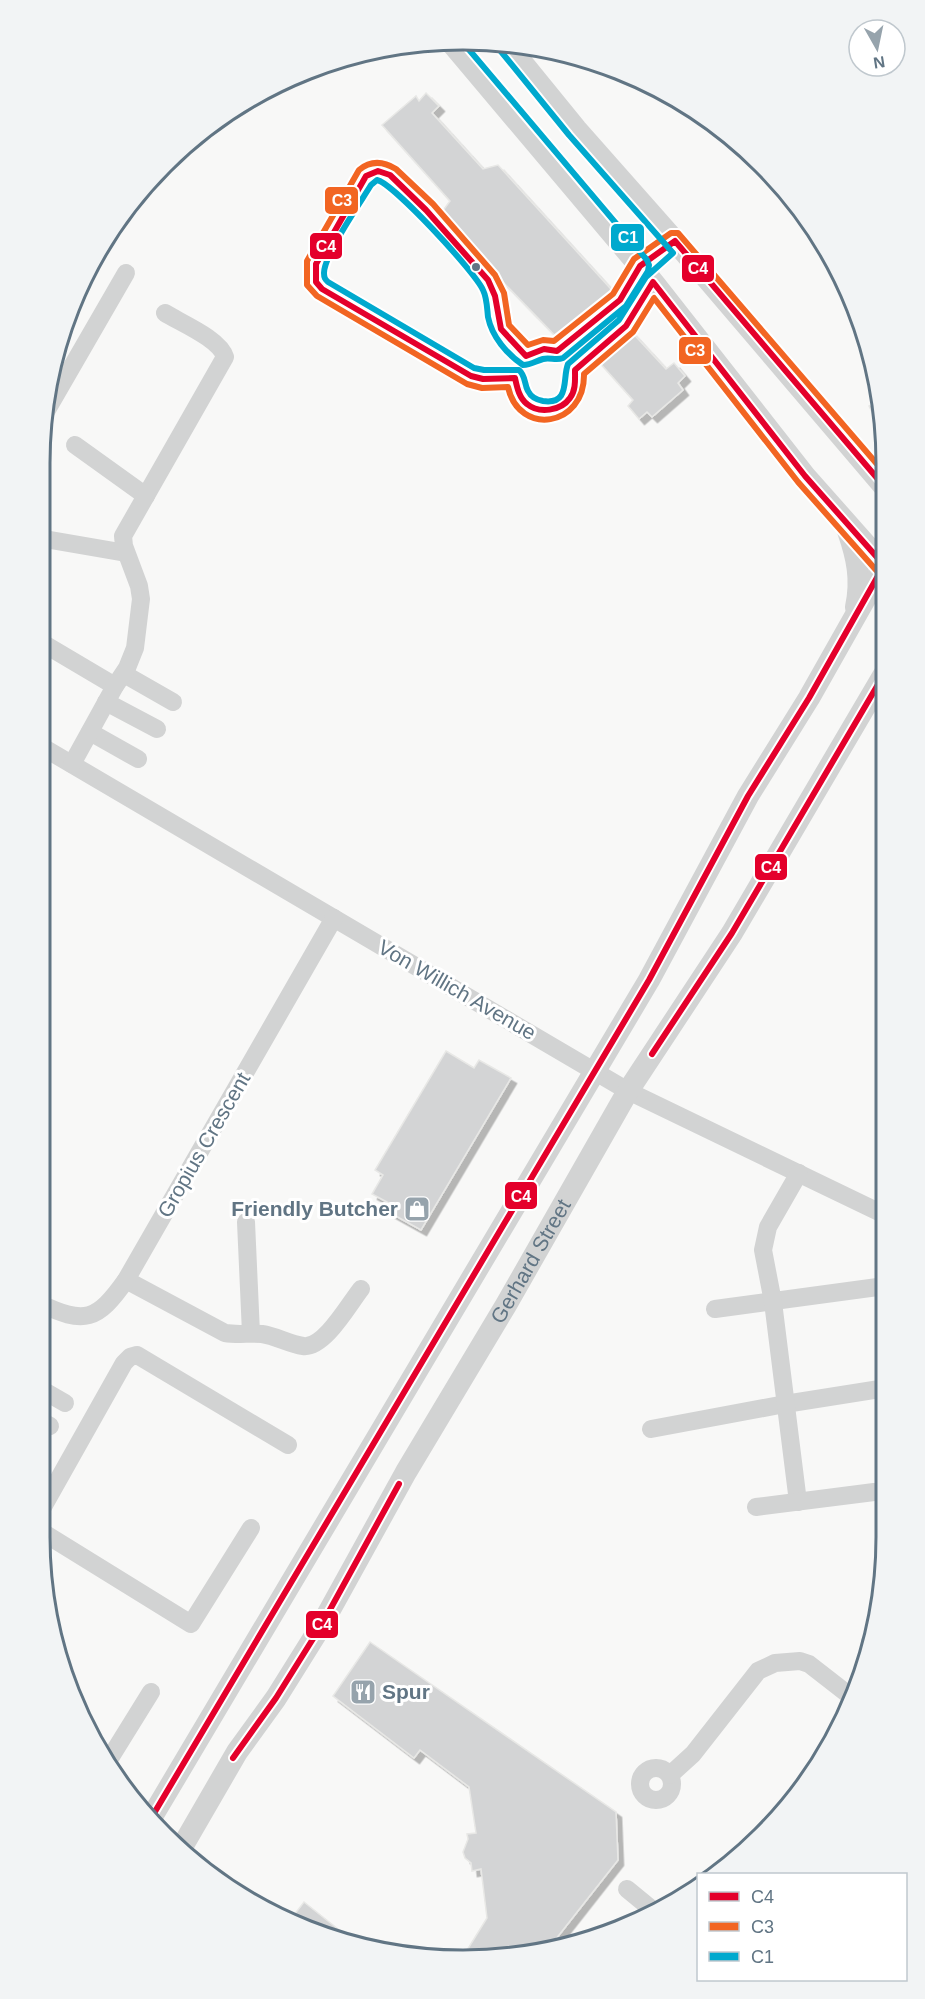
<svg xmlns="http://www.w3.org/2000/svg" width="925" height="1999" font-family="Helvetica,sans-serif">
	<defs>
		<filter id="shadow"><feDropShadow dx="5.5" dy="5.5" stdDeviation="0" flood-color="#0004"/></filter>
	</defs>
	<rect width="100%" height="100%" fill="#f8f8f7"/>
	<g fill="#d3d4d5" stroke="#e8e8e6" stroke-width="1.5" filter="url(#shadow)">
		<path d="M426 93 439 106 432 113 483 169 498 165 620 299 615 314 666 369 674 363 685 376 678 383 683 390 652 417 647 412 639 419 628 406 633 400 582 343 567 348 439 216 450 201 382 125 416 96 419 101Z"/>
		<path d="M880 400 882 407V432L869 406Z"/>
		<path d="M446 1051 474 1068 479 1060 511 1078 421 1230 385 1210 389 1203 372 1194 383 1175 375 1170Z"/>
		<path d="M370 1642 616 1812 618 1860 548 1949 518 1956 464 1955 487 1918 481 1869 472 1871 471 1863 465 1858 463 1852 468 1839 467 1834 476 1833 469 1787 420 1750 414 1758 333 1696Z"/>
		<path d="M304 1902 348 1937 346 1939 291 1919Z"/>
	</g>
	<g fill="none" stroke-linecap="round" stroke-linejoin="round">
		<g stroke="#d2d3d3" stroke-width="18">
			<path d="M44 415 126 273"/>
			<path d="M75 445 146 496"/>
			<path d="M39 538 126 553"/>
			<path d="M39 641 115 686"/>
			<path d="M124 674 173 702"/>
			<path d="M106 702 157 729"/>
			<path d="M90 732 138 759"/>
			<path d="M39 745 628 1091 885 1215"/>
			<path d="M72 764 115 686 127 668 135 648 141 599 139 586 124 546 123 536 225 357C220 339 181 323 165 313"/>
			<path d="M246 1222 251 1333"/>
			<path d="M126 1280 225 1333C237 1335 250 1333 262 1334 276 1336 289 1344 303 1346 324 1349 349 1304 361 1289"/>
			<path d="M39 1303C85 1325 97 1321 126 1280L334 918"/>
			<path d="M715 1309 885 1286"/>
			<path d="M39 1388 65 1403"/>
			<path d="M39 1420 50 1426"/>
			<path d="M651 1429 785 1404 886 1388"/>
			<path d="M798 1502 773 1302 763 1250 768 1227 799 1173"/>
			<path d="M756 1507 874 1492"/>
			<path d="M39 1514 124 1363 130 1357 137 1355 288 1445"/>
			<path d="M39 1530 191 1624 251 1528"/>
			<path d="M870 1642H871"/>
			<path d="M107 1763 151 1692"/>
			<circle cx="656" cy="1784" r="16"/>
			<path d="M670 1775 693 1754 758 1671 775 1663 800 1661 809 1664 854 1699"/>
			<path d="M627 1889 655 1912"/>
		</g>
		<g stroke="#d2d3d3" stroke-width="22">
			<path d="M449 40 653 282 805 476 883 564"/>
			<path d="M506 43 576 129 675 241 883 485"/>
			<path d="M848 531C857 557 862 579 856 607"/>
			<path d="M150 1820 649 980 748 796 809 698 883 567"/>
			<path id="s1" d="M182 1847 237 1752 276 1698 321 1626 406 1472 506 1305 628 1091 732 933 883 676"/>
		</g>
		<g stroke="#fff" stroke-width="10">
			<g id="bus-1">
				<path d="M883 485 675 241 640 266 620 300 557 351 544 349 526 356 501 329 495 296 488 280 426 210 390 175 378 171 366 176 316 264V282L322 289 471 376 483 379 515 378C517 387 519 398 527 404 539 414 561 411 570 398 576 390 575 380 575 370L626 326 653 282 805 476 883 564"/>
				<path d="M652 1054 732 933 883 676"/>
				<path d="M233 1758 276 1698 321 1626 399 1484"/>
				<path d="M150 1820 649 980 748 796 809 698 883 567"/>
			</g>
		</g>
		<g stroke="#fff" stroke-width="10">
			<path id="bus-2" d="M876 570 798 482 654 298 633 332 584 374C585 427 519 437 508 387L482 388 467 384 317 296 307 285V261L359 170C371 160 383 161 396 169L433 204 495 275 504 293 509 325 528 345 543 340 554 341 613 294 634 259 671 233H678L883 471"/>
		</g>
		<g stroke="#fff" stroke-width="10">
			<path id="bus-3" d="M460 39 647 260 649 265 648 271 626 306 563 358C556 361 550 357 543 359 536 361 531 365 523 365 507 354 492 337 488 317 487 308 487 298 483 290 475 272 393 183 377 180L371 185C360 203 324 255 324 273 324 278 325 279 328 282L474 368 484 370H519C526 376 524 384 528 391 531 397 537 400 543 401 571 405 562 378 568 364L619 320 646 277 673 253 569 135 499 49"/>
		</g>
		<use href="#bus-1" stroke="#e4002b" stroke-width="6"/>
		<use href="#bus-2" stroke="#f26522" stroke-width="6"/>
		<use href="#bus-3" stroke="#00a9ce" stroke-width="6"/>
	</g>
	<defs>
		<g id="shop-square" transform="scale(1.35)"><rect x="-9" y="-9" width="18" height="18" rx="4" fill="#96a3ac" stroke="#fff"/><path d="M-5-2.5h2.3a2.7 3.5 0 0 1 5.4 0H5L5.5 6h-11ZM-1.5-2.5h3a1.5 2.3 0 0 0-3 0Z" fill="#fff"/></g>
		<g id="restaurant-square" transform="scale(1.35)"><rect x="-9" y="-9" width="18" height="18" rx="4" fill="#96a3ac" stroke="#fff"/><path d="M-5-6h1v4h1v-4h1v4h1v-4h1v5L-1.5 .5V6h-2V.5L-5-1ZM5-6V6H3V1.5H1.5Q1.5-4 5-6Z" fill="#fff"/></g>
	</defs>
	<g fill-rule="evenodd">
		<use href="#shop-square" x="417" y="1209"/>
		<use href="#restaurant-square" x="363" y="1692"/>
	</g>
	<circle fill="#617584" stroke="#fff" stroke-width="2" cx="476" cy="267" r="5"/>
	<g text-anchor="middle" stroke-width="6" stroke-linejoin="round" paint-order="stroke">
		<g font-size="21" fill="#617584" stroke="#fff">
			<text transform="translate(457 990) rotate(30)" y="7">Von Willich Avenue</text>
			<text transform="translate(204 1145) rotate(-60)" y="7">Gropius Crescent</text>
			<text dy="7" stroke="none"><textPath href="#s1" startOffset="682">Gerhard Street</textPath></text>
		</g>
		<g font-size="21" font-weight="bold" fill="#617584" stroke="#fff" text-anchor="end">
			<text x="398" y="1216">Friendly Butcher</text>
			<text x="382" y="1699" text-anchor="start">Spur</text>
		</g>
	</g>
	<path d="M0 0H925V1999H0ZM463 50H463A413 413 0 0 1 876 463V1537A413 413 0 0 1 463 1950H463A413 413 0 0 1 50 1537V463A413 413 0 0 1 463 50Z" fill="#f2f4f5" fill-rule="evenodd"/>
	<path fill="none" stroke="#617584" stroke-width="3" d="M463 50H463A413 413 0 0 1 876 463V1537A413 413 0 0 1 463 1950H463A413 413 0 0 1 50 1537V463A413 413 0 0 1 463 50Z"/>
	<g stroke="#fff" stroke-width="2">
		<rect x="324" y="186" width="35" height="29" rx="6" fill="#f26522"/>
		<rect x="610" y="223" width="35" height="29" rx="6" fill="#00a9ce"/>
		<rect x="309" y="232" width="34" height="28" rx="6" fill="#e4002b"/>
		<rect x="681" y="254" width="34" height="29" rx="6" fill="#e4002b"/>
		<rect x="678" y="336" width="34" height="29" rx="6" fill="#f26522"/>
		<rect x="754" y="853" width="34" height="28" rx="6" fill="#e4002b"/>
		<rect x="504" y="1181" width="34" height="29" rx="6" fill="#e4002b"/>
		<rect x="305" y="1610" width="34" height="29" rx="6" fill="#e4002b"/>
	</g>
	<g font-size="16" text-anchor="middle" font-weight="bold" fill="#fff">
		<text x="342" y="206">C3</text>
		<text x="628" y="243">C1</text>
		<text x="326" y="252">C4</text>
		<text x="698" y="274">C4</text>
		<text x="695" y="356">C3</text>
		<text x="771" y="873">C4</text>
		<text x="521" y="1202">C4</text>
		<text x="322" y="1630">C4</text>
	</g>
	<rect x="697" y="1873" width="210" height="108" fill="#ffffff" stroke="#c0c8ce" stroke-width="1.5"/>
	<rect x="709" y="1892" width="30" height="9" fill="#e4002b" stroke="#c0c8ce" stroke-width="1.5"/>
	<text x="751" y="1903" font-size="18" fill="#617584">C4</text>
	<rect x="709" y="1922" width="30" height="9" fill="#f26522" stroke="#c0c8ce" stroke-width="1.5"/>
	<text x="751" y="1933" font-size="18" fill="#617584">C3</text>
	<rect x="709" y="1952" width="30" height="9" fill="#00a9ce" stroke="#c0c8ce" stroke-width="1.5"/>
	<text x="751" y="1963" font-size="18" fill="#617584">C1</text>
	<g transform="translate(877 48) rotate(171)"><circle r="28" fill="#ffffff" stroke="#c0c8ce" stroke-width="1.5"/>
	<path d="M0-4.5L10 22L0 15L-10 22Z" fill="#96a3ac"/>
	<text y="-9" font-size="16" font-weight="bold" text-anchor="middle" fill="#617584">N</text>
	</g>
</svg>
